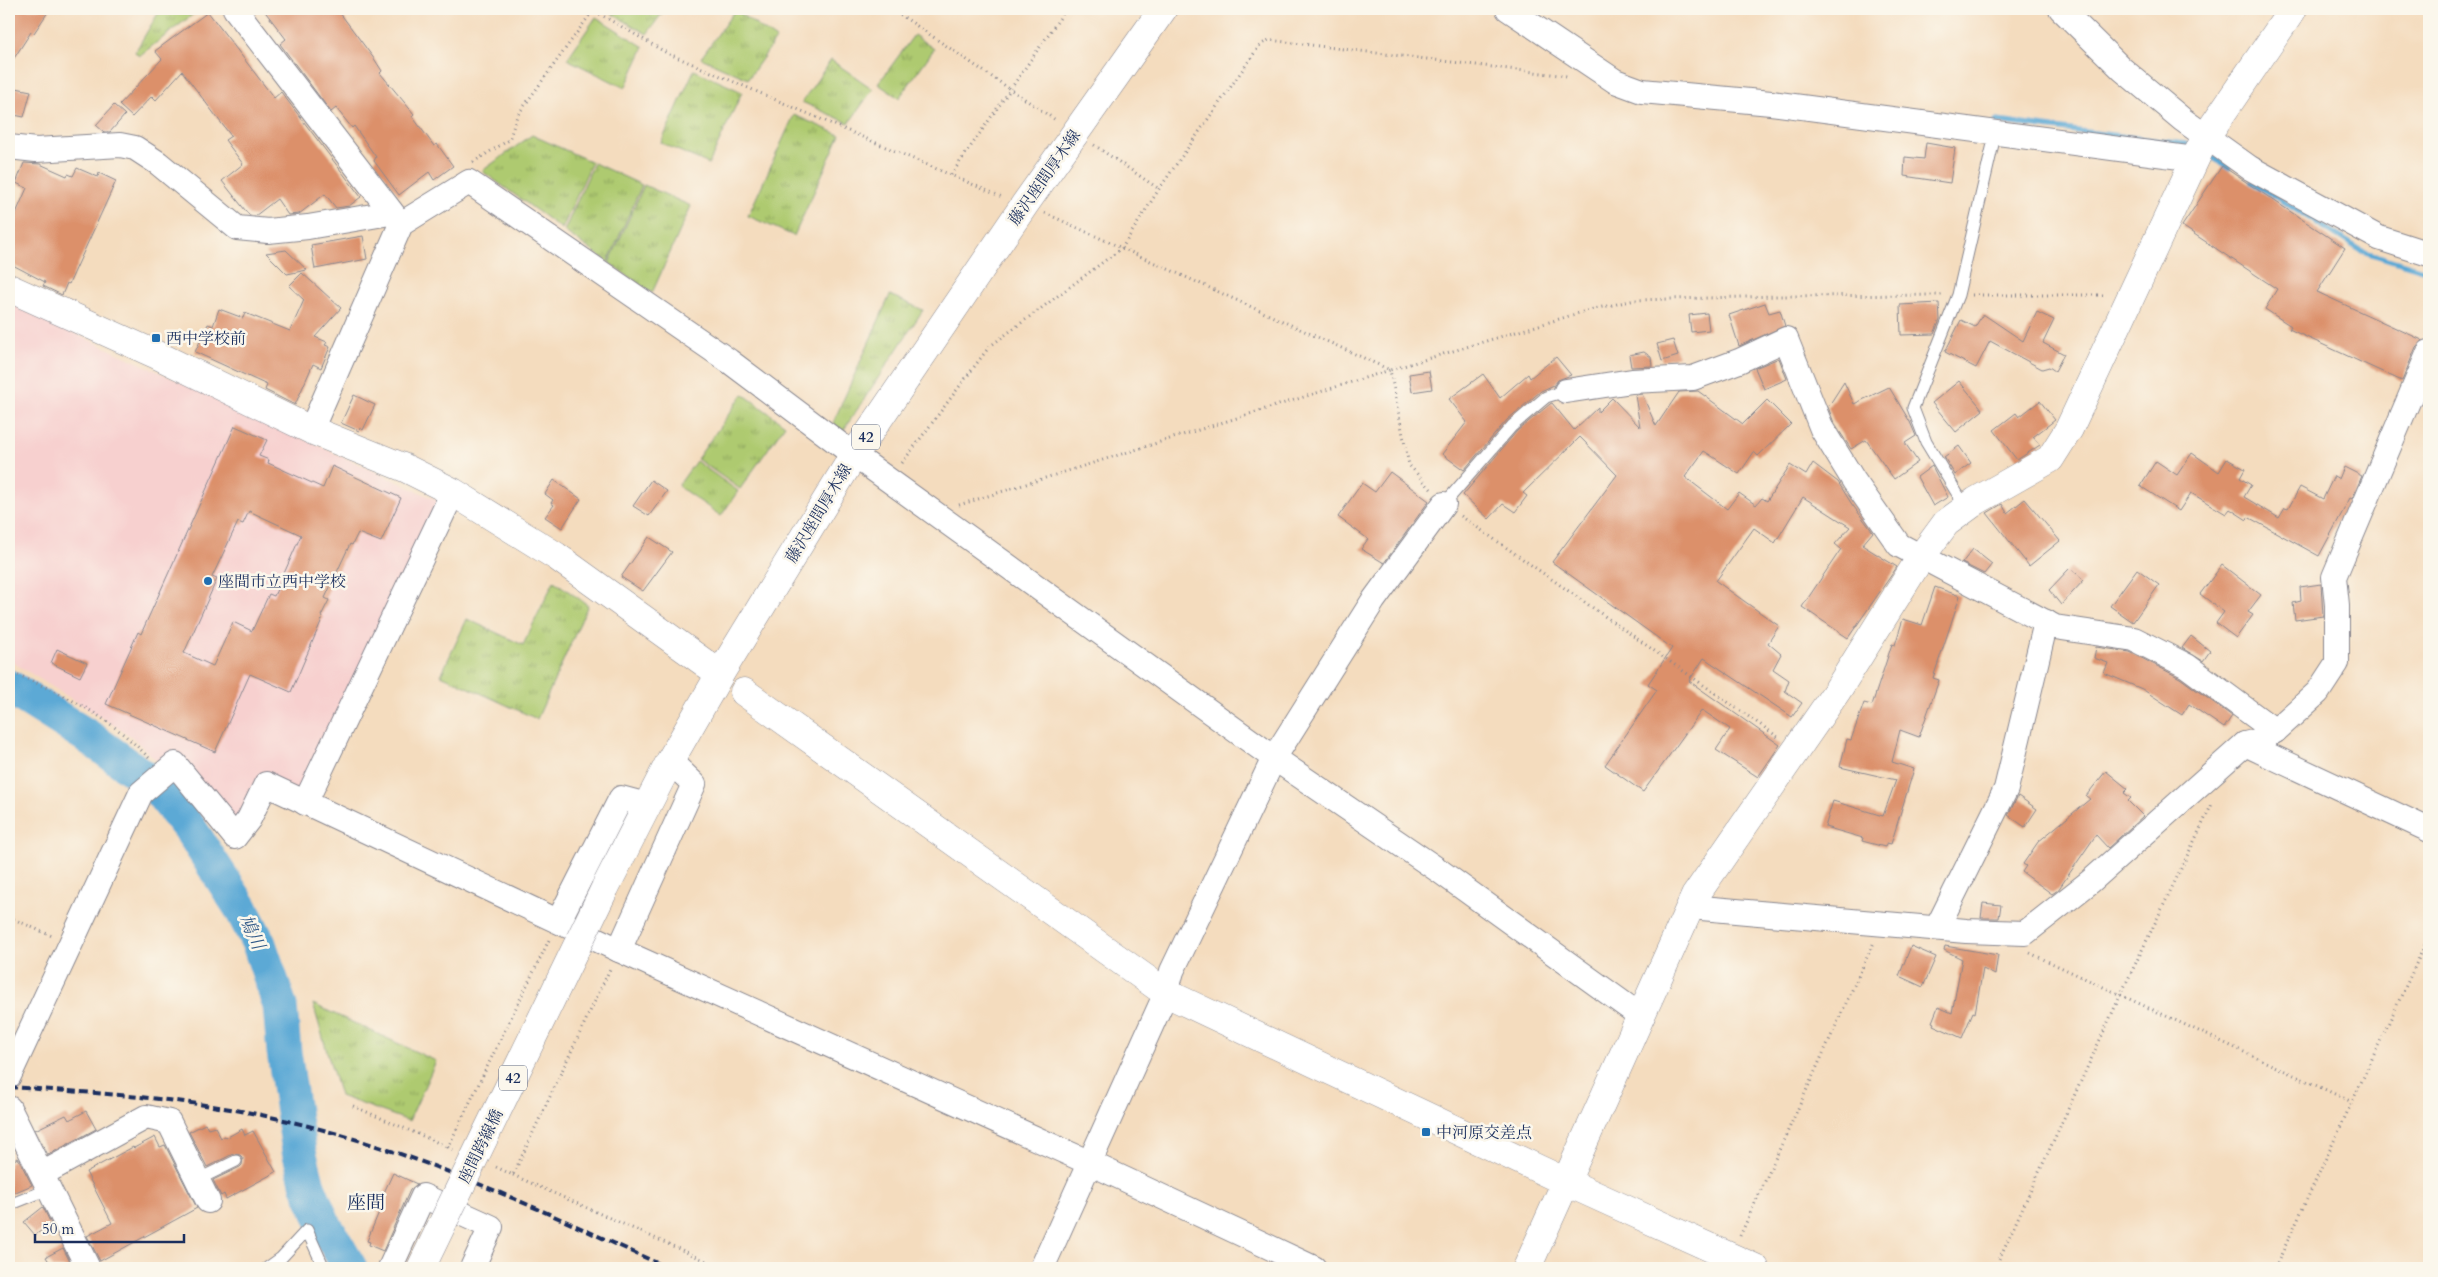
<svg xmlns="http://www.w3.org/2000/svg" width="2438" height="1277" font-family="Cardo,'Noto Serif JP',serif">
	<defs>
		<pattern id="grass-tufts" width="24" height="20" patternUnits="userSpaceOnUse" patternTransform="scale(1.25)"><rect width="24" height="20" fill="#aeca70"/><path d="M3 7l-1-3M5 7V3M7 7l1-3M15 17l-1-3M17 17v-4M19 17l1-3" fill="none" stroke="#8da45f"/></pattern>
	</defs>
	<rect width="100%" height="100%" fill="#fbf7ec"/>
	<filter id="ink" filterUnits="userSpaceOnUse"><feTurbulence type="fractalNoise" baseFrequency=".02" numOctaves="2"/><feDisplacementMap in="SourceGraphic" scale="10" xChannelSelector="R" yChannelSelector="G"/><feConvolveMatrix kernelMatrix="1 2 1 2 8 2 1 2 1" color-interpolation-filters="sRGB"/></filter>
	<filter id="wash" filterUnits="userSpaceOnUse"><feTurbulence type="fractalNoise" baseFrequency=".0096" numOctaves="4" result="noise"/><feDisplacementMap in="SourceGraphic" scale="20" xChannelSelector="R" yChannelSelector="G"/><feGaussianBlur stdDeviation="1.12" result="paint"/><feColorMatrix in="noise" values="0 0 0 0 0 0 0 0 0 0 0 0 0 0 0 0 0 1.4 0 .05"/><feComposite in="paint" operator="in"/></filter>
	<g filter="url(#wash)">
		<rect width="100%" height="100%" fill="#f4dcbe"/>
		<path fill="#f7d0cf" d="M9 303 443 503 301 792 263 775 245 813 230 820 163 767 131 736 9 660Z"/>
		<g fill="url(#grass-tufts)" stroke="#647c67">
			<path d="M164 9H200L139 56 135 52 157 15Z"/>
			<path d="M604 9H665L647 34Z"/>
			<path d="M735 10 776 39 748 79 701 58Z"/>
			<path d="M596 17 644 47 625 88 567 59Z"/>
			<path d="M914 35 934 49 899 98 878 84Z"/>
			<path d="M831 60 873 89 849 123 802 102Z"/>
			<path d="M694 70 742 92 709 164 661 143Z"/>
			<path d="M794 115 840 135 794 236 748 216Z"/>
			<path d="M532 135 592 162 562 229 482 171Z"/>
			<path d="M594 163 642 185 608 262 564 231Z"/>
			<path d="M644 185 691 206 652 293 609 263Z"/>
			<path d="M890 295 923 310 843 431 833 423Z"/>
			<path d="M743 394 785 425 740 489 697 459Z"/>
			<path d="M696 461 738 491 721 516 678 486Z"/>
			<path d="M554 581 588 605 537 719 441 675 467 619 523 645Z"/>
			<path d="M313 1004 436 1061 409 1121 340 1096Z"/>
		</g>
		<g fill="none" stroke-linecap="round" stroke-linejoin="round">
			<g stroke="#5ca9d5" stroke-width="5.5">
				<path d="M1996 121 2185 144 2192 147"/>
				<path d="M2205 153 2229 167"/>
				<path d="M2252 182 2362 251 2429 272"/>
			</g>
			<path stroke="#5ca9d5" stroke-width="35" d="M9 687 87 736 155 785 190 829 241 908 259 944 280 1006 284 1052 299 1151 308 1186 323 1222 350 1268"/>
		</g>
		<g id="blocks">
			<g fill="#dc906a" fill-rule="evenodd">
				<path d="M9 9H50L34 33 31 32 9 66Z"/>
				<path d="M263 9H337L375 60 382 71 380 73 414 114 412 116 434 146 437 144 453 166 434 180 429 172 399 195 374 161 376 157 354 126 352 128 336 108 331 112 280 44 286 39Z"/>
				<path d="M208 12 274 98 281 92 361 197 349 206 336 208 325 194 299 214 288 215 277 199 255 216 249 215 222 181 243 164 225 140 231 136 182 71 156 100 152 96 132 117 119 105 162 59 155 51Z"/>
				<path d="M11 87 31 91 24 117 9 114Z"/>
				<path d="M114 105 125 115 110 132H104L96 125Z"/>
				<path d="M1926 143 1955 148 1950 183 1904 176 1905 157 1924 159Z"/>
				<path d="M24 163 40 164 67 176 68 174 73 176 77 168 98 177 99 173 116 181 69 284 67 283 62 295 43 286 45 282 9 263V218L13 220 27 188 16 183Z"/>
				<path d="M2222 166 2345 248 2317 292 2422 340 2416 347 2402 381 2289 329 2291 326 2265 309 2277 289 2182 226Z"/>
				<path d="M363 236 367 259 315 269 311 245Z"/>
				<path d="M286 250 307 270 287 274 266 253Z"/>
				<path d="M302 273 341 308 315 337 327 342 325 345 330 347 321 368 313 364 295 405 265 390 267 385 195 352 208 324 213 326 219 309 243 318 245 313 290 331 304 300 289 286Z"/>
				<path d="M1765 303 1769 313 1780 310 1785 326 1739 346 1729 315Z"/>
				<path d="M1939 303 1940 320 1934 334 1901 335 1900 305Z"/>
				<path d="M2037 312 2054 320 2043 343 2064 354 2055 371 2049 367 2042 369 1990 341 1976 368 1945 352 1961 320 1975 327 1983 314 2023 341Z"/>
				<path d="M1707 313 1709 330 1691 332 1689 315Z"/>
				<path d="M1673 340 1678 356 1662 361 1657 344Z"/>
				<path d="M1644 352 1651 357 1652 366 1631 367 1629 355Z"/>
				<path d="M1556 357 1571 375 1558 380 1554 385 1541 391 1507 420 1464 470 1442 454 1467 422 1449 399 1483 374 1500 398 1528 374 1530 378Z"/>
				<path d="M1779 358 1787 379 1764 389 1755 368Z"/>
				<path d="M1429 371 1432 389 1412 392 1409 374Z"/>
				<path d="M1959 381 1983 410 1956 432 1932 403Z"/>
				<path d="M1844 382 1854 404 1889 387 1910 422 1916 436 1905 443 1918 462 1894 479 1866 440 1851 449 1834 423 1828 407Z"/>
				<path d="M1698 391 1743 424 1767 400 1791 424 1758 456 1754 452 1739 474 1704 451 1685 477 1727 509 1739 493 1756 505 1762 498 1767 501 1790 465 1806 475 1813 463 1838 482 1851 503 1873 532 1862 545 1897 567 1848 638 1802 607 1841 549 1835 544 1850 527 1803 497 1775 543 1754 528 1716 581 1779 626 1768 643 1781 654 1773 669 1789 680 1785 691 1802 703 1792 717 1704 658 1689 681 1780 745 1758 777 1716 750 1730 729 1702 710 1643 792 1605 765 1657 690 1648 684 1672 648 1552 562 1617 475 1580 437 1523 493 1527 496 1515 512 1503 504 1489 519 1463 495 1517 431 1550 404 1552 403 1574 430 1598 407V412L1612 398 1640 427 1635 395 1642 394 1656 426 1679 392Z"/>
				<path d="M354 395 375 405 363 430 360 428 359 431 341 423Z"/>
				<path d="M2040 401 2055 420 2033 437 2040 445 2017 460 1994 430 2016 413 2019 417Z"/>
				<path d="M235 426 267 440 259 456 269 460 268 463 323 488 332 466 401 498 381 542 358 533 352 545 350 544 325 598 329 600 321 616 323 617 291 692 250 674 215 752 106 704 138 632 141 634ZM249 511 301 535 274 596 269 594 252 631 233 622 213 666 184 653 217 579 212 577 238 522 243 524Z"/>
				<path d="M1959 446 1971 463 1955 475 1944 457Z"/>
				<path d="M2192 453 2219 472 2227 459 2245 469 2240 478 2251 485 2244 497 2279 518 2285 508 2288 509 2300 487 2323 499 2334 476 2339 479 2344 467 2362 476 2352 499 2350 498 2319 556 2248 517 2247 520 2230 509 2226 514 2191 493 2179 511 2140 486 2156 461 2177 475Z"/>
				<path d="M1932 466 1948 497 1933 506 1917 477Z"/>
				<path d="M1390 472 1429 501 1384 563 1361 549 1368 539 1338 517 1362 483 1375 492Z"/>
				<path d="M554 480 581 499 562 528 545 517 554 505 551 503 553 500 545 494Z"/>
				<path d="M651 480 667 491 649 516 633 506Z"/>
				<path d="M2025 499 2060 541 2029 566 1987 513 2002 504 2007 513Z"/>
				<path d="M649 537 672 552 643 591 621 577Z"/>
				<path d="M1973 549 1992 564 1984 574 1962 563Z"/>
				<path d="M2222 565 2261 595 2248 612 2253 615 2236 638 2216 623 2224 612 2200 594Z"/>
				<path d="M2070 568 2084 580 2061 605 2049 590Z"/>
				<path d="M2137 569 2159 585 2133 622 2110 606Z"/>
				<path d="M2321 584 2323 616 2295 620 2293 603 2301 601 2300 587Z"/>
				<path d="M1935 587 1960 596 1933 678 1939 680 1919 737 1900 730 1892 762 1914 769 1891 844 1887 843 1885 847 1862 841 1863 838 1825 827 1833 801 1883 816 1896 780 1840 767 1847 739 1851 740 1864 703 1872 705 1892 644 1895 645 1903 619 1922 625Z"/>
				<path d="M2191 636 2210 651 2203 661 2182 648Z"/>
				<path d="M2096 647 2130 652 2180 678 2232 716 2224 728 2189 704 2182 715 2142 689 2104 673 2108 663 2094 658Z"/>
				<path d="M57 649 87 663 80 677 51 663Z"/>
				<path d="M2106 771 2128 789 2124 793 2131 798 2128 801 2143 816 2108 848 2096 835 2058 890 2052 894 2022 872 2026 866 2023 864 2038 842 2090 799 2086 796Z"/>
				<path d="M2018 796 2037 809 2025 827 2008 815Z"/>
				<path d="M1983 903 2001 905 1999 918H1981Z"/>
				<path d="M1911 946 1936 957 1923 987 1899 976Z"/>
				<path d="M1945 946 1998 955 1995 975 1983 969 1975 1013 1973 1012 1962 1038 1933 1025 1934 1023 1932 1022 1938 1007 1952 1013 1962 959 1944 950Z"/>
				<path d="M86 1111 96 1129 48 1155 35 1130 66 1115 69 1120Z"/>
				<path d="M205 1124 208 1129 215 1127 221 1138 225 1136 226 1138 242 1129 245 1135 253 1131 276 1172 226 1199 224 1194 221 1196 213 1180 240 1167 242 1165 243 1158 240 1155 233 1154 207 1167 189 1132Z"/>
				<path d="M155 1137 160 1147 165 1145 197 1208 100 1261 87 1236 112 1223 86 1172 133 1147 134 1148Z"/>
				<path d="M18 1158 32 1185 9 1195V1162Z"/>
				<path d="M393 1173 417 1184 410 1190 383 1251 369 1245 370 1242 367 1241 379 1212 377 1211 381 1199Z"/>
				<path d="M43 1207 51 1224 35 1235 24 1222Z"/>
				<path d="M63 1248 73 1268H53L46 1257Z"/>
			</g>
		</g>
	</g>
	<g filter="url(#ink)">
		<use href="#blocks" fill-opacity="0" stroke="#88868e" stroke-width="1"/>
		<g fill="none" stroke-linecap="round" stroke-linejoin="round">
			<g stroke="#88868e" stroke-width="13">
				<g id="lane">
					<path d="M1444 504 1512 426 1546 397 1566 391"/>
					<path d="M1966 508 1926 442 1913 408 1958 295 1996 131"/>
					<path d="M197 1180 236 1161"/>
					<path d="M9 1205 49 1189"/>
					<path d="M267 1268 281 1258 307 1230 324 1268"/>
				</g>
			</g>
			<g stroke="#88868e" stroke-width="26">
				<g id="street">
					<path d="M235 9 400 223"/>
					<path d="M1508 9 1615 81 1642 91 1771 103 2195 159"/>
					<path d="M2061 9 2122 69 2183 120 2250 168 2379 238 2429 254"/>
					<path d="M9 147 36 150 120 145 135 148 158 163 237 228 268 231 308 227 390 213"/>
					<path d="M1566 391 1632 381 1693 378 1739 361 1786 339 1822 429 1854 481 1899 545 2055 627 2134 639 2187 666 2275 731 2261 740 2245 744 2091 881 2025 933 1966 931 1690 907"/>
					<path d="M311 430 401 224 469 182 729 361 854 455 1274 758 1441 872 1642 1017"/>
					<path d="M2275 731 2318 692 2337 663V605L2334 577 2429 352"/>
					<path d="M2245 744 2429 830"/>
					<path d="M305 803 453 492"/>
					<path d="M559 920 621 798 647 805"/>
					<path d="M1937 928 2006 789 2046 622"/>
					<path d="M619 950 694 784 670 761"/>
					<path d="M9 1076 141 793 175 764 235 837 249 819 266 784 619 950 1090 1163 1314 1268"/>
					<path d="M9 1108 88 1268"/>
					<path d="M42 1174 146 1117 169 1122 208 1201"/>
					<path d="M390 1268 423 1196 491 1227 472 1268"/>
					<path d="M1042 1268 1166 993 1172 971 1274 758 1373 601 1444 504"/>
				</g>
			</g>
			<g stroke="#88868e" stroke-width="29">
				<g id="secondary">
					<path d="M9 288 155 354 311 430 405 468 453 492 556 556 720 674"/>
					<path d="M744 692 1166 993 1566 1182 1755 1268"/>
					<path d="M1527 1268 1695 896 1837 691 1921 557 1946 523 1976 501 2050 459 2069 429 2205 138 2293 9"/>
				</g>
			</g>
			<g stroke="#88868e" stroke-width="29">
				<path id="primary" d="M605 888 670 761 720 674 854 455 1025 204 1163 9"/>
			</g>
			<g stroke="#88868e" stroke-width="3" stroke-dasharray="1 4" stroke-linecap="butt">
				<path d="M591 9 667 53 1002 197"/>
				<path d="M892 9 1057 121"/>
				<path d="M1094 145 1159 189"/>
				<path d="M473 162 509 140 517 116 594 9"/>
				<path d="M951 175 1066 9"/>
				<path d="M1045 213 1390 370"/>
				<path d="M1972 295H2106"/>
				<path d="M902 463 989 347 1122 248 1159 189 1260 45 1269 40 1567 76"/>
				<path d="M1431 489 1409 465 1390 370 1589 310 1635 300 1779 296 1943 295"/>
				<path d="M959 505 1390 370"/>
				<path d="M1461 516 1778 737"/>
				<path d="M9 671C65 695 107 714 150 759"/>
				<path d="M9 917 52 936"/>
				<path d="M2030 953 2352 1102"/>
				<path d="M353 1106 448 1147"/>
				<path d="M453 1150 448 1147 549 940"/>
				<path d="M496 1167 513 1175 610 969"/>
				<path d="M513 1175 722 1268"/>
				<path d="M1740 1236 1873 944"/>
				<path d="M1995 1268 2121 994 2212 804"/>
				<path d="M2275 1268 2429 936"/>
			</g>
			<use href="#lane" stroke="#fff" stroke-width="11"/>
			<use href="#street" stroke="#fff" stroke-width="24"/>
			<use href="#secondary" stroke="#fff" stroke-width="28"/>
			<use href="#primary" stroke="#fff" stroke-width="28"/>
			<path stroke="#1b2f5e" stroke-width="4" stroke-dasharray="8 4" stroke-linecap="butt" d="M9 1087C98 1093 187 1098 275 1118 412 1148 541 1210 668 1268"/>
			<g stroke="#88868e" stroke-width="29" stroke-linecap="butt">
				<path id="primary-bridge" d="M421 1268 605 888"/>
			</g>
			<use href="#primary-bridge" stroke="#fff" stroke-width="28"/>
		</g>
	</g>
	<g fill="#1f6fb2" stroke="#fbf7ec" stroke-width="2">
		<rect x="151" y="333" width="10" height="10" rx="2.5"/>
		<circle cx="208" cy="581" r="5"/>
		<rect x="1421" y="1127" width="10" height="10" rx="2.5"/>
	</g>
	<g text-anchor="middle" stroke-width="5" stroke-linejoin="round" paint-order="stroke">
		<g fill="#fbf7ec" stroke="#5e6b89" stroke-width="1">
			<rect x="852" y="424.5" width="28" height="25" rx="4"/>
			<rect x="499" y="1065.5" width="28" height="25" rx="4"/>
		</g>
		<g font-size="15" font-weight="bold" fill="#1b2f5e">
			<text x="866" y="442">42</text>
			<text x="513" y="1083">42</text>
		</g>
		<g font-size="16" fill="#1b2f5e" stroke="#fbf7ec">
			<text transform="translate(1044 177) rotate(-55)" y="6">藤沢座間厚木線</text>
			<text transform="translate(818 513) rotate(-59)" y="6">藤沢座間厚木線</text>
			<text transform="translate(480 1146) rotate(-64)" y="6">座間跨線橋</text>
		</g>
		<g font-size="16" fill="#1b2f5e" stroke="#fbf7ec" text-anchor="start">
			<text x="166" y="344">西中学校前</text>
			<text x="218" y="587">座間市立西中学校</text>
			<text x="1436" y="1138">中河原交差点</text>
		</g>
		<g font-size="18" font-style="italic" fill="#325a88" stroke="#fbf7ec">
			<text transform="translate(252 932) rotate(65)" y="6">鳩川</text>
		</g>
		<g font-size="19" fill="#1b2f5e" stroke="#fbf7ec">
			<text x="366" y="1209">座間</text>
		</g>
	</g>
	<rect width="2438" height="1277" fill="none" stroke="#fbf7ec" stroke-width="30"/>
	<path d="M35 1234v8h149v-8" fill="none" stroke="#1b2f5e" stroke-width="2.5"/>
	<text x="42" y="1234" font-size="15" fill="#1b2f5e" stroke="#fbf7ec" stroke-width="4" paint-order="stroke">50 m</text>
</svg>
